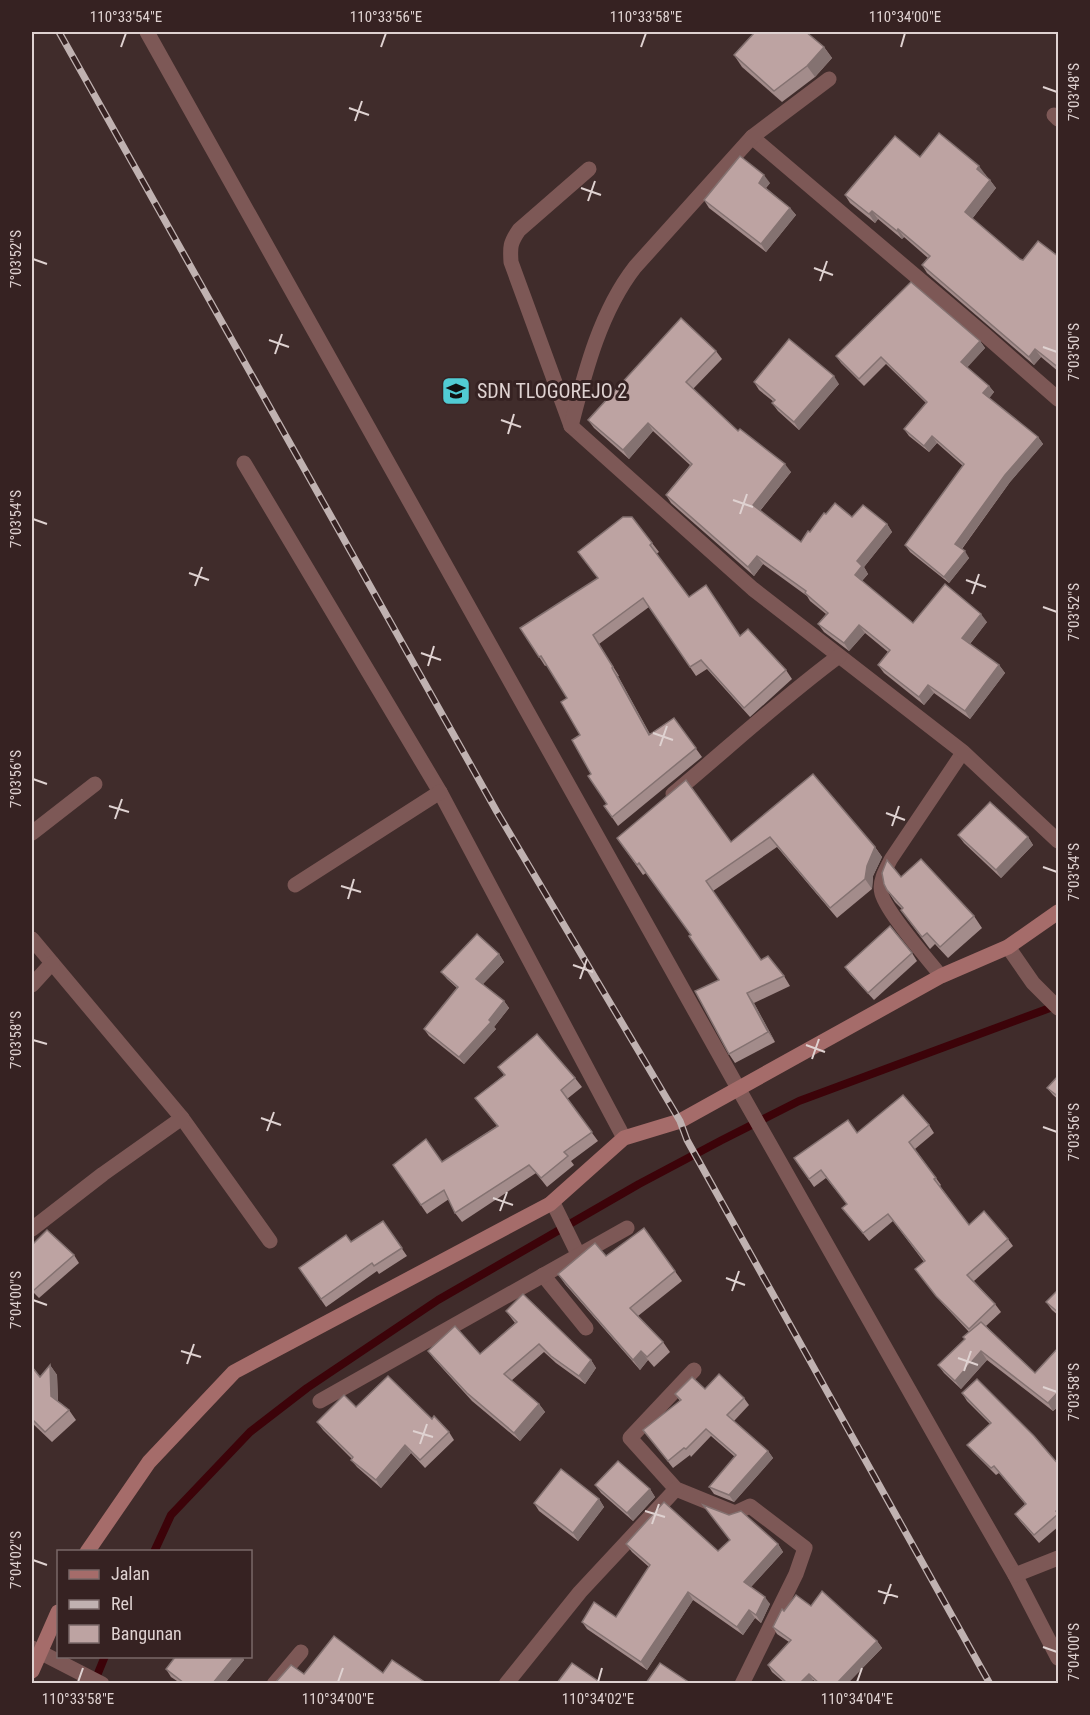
<svg xmlns="http://www.w3.org/2000/svg" width="1090" height="1715" font-family="'Roboto Condensed',sans-serif">
	<rect width="100%" height="100%" fill="#402c2b"/>
	<g fill="none" stroke-linecap="round" stroke-linejoin="round">
		<g stroke="#3c0309" stroke-width="8">
			<path d="M154 1552 171 1515 250 1432 307 1388 438 1300 639 1184 722 1140 799 1101 1058 1005"/>
			<path d="M94 1683 105 1656"/>
		</g>
		<path stroke="#7d5856" stroke-width="14" d="M941 976C928 959 883 909 881 891 879 880 886 869 891 859L963 752"/>
		<g stroke="#7d5856" stroke-width="15">
			<path d="M147 32 738 1088 951 1464 1015 1575 1058 1658"/>
			<path d="M1054 115 1058 119"/>
			<path d="M752 137 985 335 1058 399"/>
			<path d="M589 169 519 230C510 243 510 247 511 262L571 426 753 589 963 752 1058 841"/>
			<path d="M571 426C585 372 600 312 635 267L752 137 829 79"/>
			<path d="M244 463 440 792 624 1138"/>
			<path d="M673 794C728 748 781 699 839 656"/>
			<path d="M32 833 95 784"/>
			<path d="M295 885 440 792"/>
			<path d="M32 939 182 1118 270 1241"/>
			<path d="M1008 947 1033 983 1058 1008"/>
			<path d="M32 985 52 963"/>
			<path d="M550 1204 555 1207 578 1254"/>
			<path d="M32 1229 103 1174 182 1118"/>
			<path d="M543 1275 586 1328"/>
			<path d="M694 1370 630 1438 676 1489 735 1513 750 1506 805 1548 796 1574 742 1684"/>
			<path d="M320 1401 627 1228"/>
			<path d="M1015 1575 1058 1558"/>
			<path d="M32 1648 102 1684"/>
			<path d="M274 1684 301 1652"/>
			<path d="M506 1684 580 1592 676 1489"/>
		</g>
		<g stroke="#a56c6a" stroke-width="15">
			<path d="M87 1552 149 1462 234 1372 550 1204 624 1138 680 1121 941 976 1008 947 1058 912"/>
			<path d="M32 1671 58 1612"/>
		</g>
		<g stroke="#c0b2b1" stroke-width="7">
			<path id="rail" d="M59 32 497 812 680 1121 687 1140 990 1684"/>
		</g>
		<use href="#rail" stroke="#362222" stroke-width="4.5" stroke-dasharray="14" stroke-linecap="butt"/>
	</g>
	<g fill="#a38c8b">
		<path d="M824 47 832 58 815 77 782 102 742 67 734 55Z"/>
		<path d="M920 157 985 174 996 188 972 219 1020 259 1023 260 1059 257V372L1041 357 1034 365 927 273 922 265 928 258 904 237 902 239 878 219 875 223 850 203 845 195Z"/>
		<path d="M770 183 766 188 790 208 796 215 766 252 709 208 704 200Z"/>
		<path d="M980 341 985 348 967 367 989 386 994 392 989 398 1038 437 1043 444 1010 482 962 549 969 558 949 583 910 552 905 545 963 466 937 443 929 452 909 436 904 429 926 403 886 364 864 386 841 363 836 356Z"/>
		<path d="M716 351 722 359 693 389 738 431 791 472 760 511 801 542 826 514 852 517 887 524 892 532 864 567 868 574 862 581 913 623 987 622 970 644 999 665 1005 673 970 719 934 693 924 705 884 673 878 665 888 652 865 633 849 651 824 632 818 624 826 614 810 601 807 596 763 564 754 576 671 503 666 495 690 465 653 431 629 459 594 428 588 420Z"/>
		<path d="M754 382 839 384 799 430 778 411 772 403 774 402 759 390Z"/>
		<path d="M652 543 659 552 656 554 689 597 786 670 792 679 750 717 707 669 696 676 649 607 599 644 619 676H618L650 734 674 718 702 757 618 826 604 806 607 804 591 774 580 735 567 698 547 665 545 666 520 628 598 578 578 552Z"/>
		<path d="M813 774 875 847 882 857 873 876 872 889 837 918 777 847 713 891 761 960 784 976 790 986 754 1003 775 1042 735 1063 729 1054 719 980 691 935 646 873 643 875 617 838 731 842Z"/>
		<path d="M958 835 1028 837 1033 845 1001 878 964 843Z"/>
		<path d="M887 890 974 916 982 928 948 958 935 944 930 949 909 921 901 910 902 909 895 902Z"/>
		<path d="M912 953 917 961 874 1000 850 974 845 967Z"/>
		<path d="M499 954 504 962 483 984 504 1001 509 1008 494 1027 496 1029 464 1064 429 1036 424 1029 457 988 447 979 441 972Z"/>
		<path d="M498 1067 575 1078 582 1087 567 1099 598 1141 571 1161 574 1165 547 1187 536 1173 462 1222 455 1213 449 1199 427 1214 393 1165 442 1162 497 1126 475 1098 504 1075Z"/>
		<path d="M1059 1075V1100L1053 1095 1047 1088Z"/>
		<path d="M929 1125 934 1133 915 1149 941 1185 940 1186 969 1225 1008 1239 1013 1246 974 1281 995 1304 1001 1312 986 1326 1035 1373 1059 1347V1406L1053 1411 987 1360 961 1389 944 1373 938 1365 965 1339 969 1332 942 1303 915 1269 924 1262 893 1221 869 1241 842 1208 847 1204 826 1178 814 1187 794 1158 857 1133Z"/>
		<path d="M383 1221 407 1256 379 1274 377 1271 326 1307 299 1268 351 1242Z"/>
		<path d="M644 1228 682 1281 638 1316 663 1342 670 1352 654 1367 648 1360 640 1370 565 1284 558 1274 606 1256Z"/>
		<path d="M32 1245 74 1255 79 1263 39 1298 32 1291Z"/>
		<path d="M1059 1289V1316L1052 1310 1046 1302Z"/>
		<path d="M506 1311 591 1360 596 1368 585 1384 556 1363 544 1352 511 1381 539 1404 545 1412 520 1441 472 1401 434 1359 428 1351 480 1354 515 1323Z"/>
		<path d="M50 1365 57 1375 58 1401 69 1410 76 1420 52 1442 32 1423V1367L40 1377Z"/>
		<path d="M705 1389 744 1398 749 1405 734 1421 768 1451 773 1458 734 1502 714 1494 709 1487 735 1457 711 1436 691 1457 690 1455 673 1468 643 1430 680 1401 675 1394Z"/>
		<path d="M962 1393 1059 1465V1526L1039 1543 1020 1521 1015 1514 1025 1504 999 1473 996 1475 973 1452 967 1445 990 1424 967 1401Z"/>
		<path d="M356 1407 432 1419 449 1432 454 1440 425 1468 411 1453 381 1488 357 1467 351 1460 352 1459 323 1430 317 1422Z"/>
		<path d="M595 1485 650 1489 655 1497 633 1521 601 1493Z"/>
		<path d="M599 1499 604 1507 578 1541 539 1511 534 1503Z"/>
		<path d="M703 1505 778 1544 783 1552 751 1587 770 1604 761 1623 755 1618 743 1635 693 1600 647 1670 587 1629 582 1622 616 1617 649 1567 632 1552 626 1544 718 1551 730 1540Z"/>
		<path d="M811 1606 877 1641 882 1648 848 1683H817L813 1680 810 1683H785L772 1672 768 1665 789 1642 777 1634 773 1627 784 1611Z"/>
		<path d="M176 1656H242L244 1660 225 1683H180L171 1677 166 1669Z"/>
	</g>
	<g fill="#847271">
		<path d="M824 47 832 58 815 77 807 66Z"/>
		<path d="M979 166 985 174 983 177 977 169Z"/>
		<path d="M764 175 770 183 764 190 759 183Z"/>
		<path d="M990 180 996 188 971 220 965 212Z"/>
		<path d="M790 208 796 215 766 252 761 244Z"/>
		<path d="M872 211 878 219 875 223 869 214Z"/>
		<path d="M898 229 904 237 902 239 897 231Z"/>
		<path d="M980 341 985 348 966 369 961 362Z"/>
		<path d="M1035 349 1041 357 1034 365 1029 357Z"/>
		<path d="M834 376 839 384 799 430 794 422Z"/>
		<path d="M989 386 994 392 988 400 983 393Z"/>
		<path d="M648 423 653 431 629 459 623 450Z"/>
		<path d="M932 436 937 443 929 452 924 446Z"/>
		<path d="M1038 437 1043 444 1010 482 960 551 955 544 1005 475Z"/>
		<path d="M785 464 791 472 758 513 753 505Z"/>
		<path d="M887 524 892 532 864 567 868 574 860 583 855 575 857 561Z"/>
		<path d="M965 551 969 558 949 583 944 577Z"/>
		<path d="M757 556 763 564 754 576 748 567Z"/>
		<path d="M981 614 987 622 968 646 962 638Z"/>
		<path d="M859 625 865 633 849 651 844 643Z"/>
		<path d="M999 665 1005 673 970 719 965 711Z"/>
		<path d="M612 668 618 676 655 744 649 735Z"/>
		<path d="M928 685 934 693 924 705 919 697Z"/>
		<path d="M1028 837 1033 845 1001 878 996 870Z"/>
		<path d="M875 847 882 857 873 876 872 889 865 879 867 866Z"/>
		<path d="M499 954 504 962 481 986 476 979Z"/>
		<path d="M747 993 754 1003 775 1042 768 1032Z"/>
		<path d="M504 1001 509 1008 494 1027 496 1029 464 1064 459 1057Z"/>
		<path d="M641 1351 648 1360 640 1370 633 1360Z"/>
		<path d="M981 1351 987 1360 961 1389 955 1381Z"/>
		<path d="M591 1360 596 1368 585 1384 579 1376Z"/>
		<path d="M50 1365 57 1375 58 1406 51 1396Z"/>
		<path d="M1059 1391V1406L1053 1411 1048 1403Z"/>
		<path d="M539 1404 545 1412 520 1441 514 1433Z"/>
		<path d="M405 1445 411 1453 381 1488 376 1480Z"/>
		<path d="M768 1451 773 1458 734 1502 729 1495Z"/>
		<path d="M650 1489 655 1497 633 1521 627 1513Z"/>
		<path d="M599 1499 604 1507 578 1541 573 1533Z"/>
		<path d="M778 1544 783 1552 749 1589 744 1582Z"/>
		<path d="M688 1592 693 1600 647 1670 641 1662Z"/>
		<path d="M765 1597 770 1604 761 1623 756 1615Z"/>
		<path d="M749 1610 755 1618 743 1635 737 1627Z"/>
		<path d="M877 1641 882 1648 848 1683H837Z"/>
		<path d="M235 1656H242L244 1660 225 1683H213Z"/>
		<path d="M809 1674 813 1680 810 1683H800Z"/>
	</g>
	<g fill="#bda3a2" stroke="#847271" stroke-width="1.5">
		<path d="M755 32H806L824 47 807 66 774 91 734 55Z"/>
		<path d="M939 133 979 166 977 169 990 180 965 212 1020 259 1023 260 1038 241 1059 257V368L1035 349 1029 357 922 265 930 256 898 229 897 231 872 211 869 214 845 195 895 136 920 157Z"/>
		<path d="M740 156 764 175 759 183 790 208 761 244 704 200Z"/>
		<path d="M911 282 980 341 961 362 989 386 983 393 1038 437 1005 475 955 544 965 551 944 577 905 545 964 464 932 436 924 446 904 429 927 402 881 357 859 379 836 356Z"/>
		<path d="M681 318 716 351 686 382 738 431 740 429 785 464 753 505 801 542 808 531 810 532 824 513 826 514 835 503 852 517 863 505 887 524 857 561 862 566 855 575 913 623 945 584 981 614 962 638 999 665 965 711 928 685 919 697 878 665 890 650 859 625 844 643 818 624 828 613 805 593 806 591 757 556 748 567 666 495 692 464 648 423 623 450 588 420Z"/>
		<path d="M789 339 834 376 794 422 772 403 775 400 754 382Z"/>
		<path d="M623 517H632L652 543 650 545 689 597 706 585 740 636 748 629 786 670 744 708 701 660 690 667 643 598 593 635 613 667 612 668 649 735 674 718 696 748 612 817 604 806 607 804 588 776 591 774 572 740 580 735 561 702 567 698 541 656 539 657 520 628 598 578 578 552Z"/>
		<path d="M813 774 875 847 867 866 865 879 830 908 770 837 706 881 761 960 768 956 784 976 747 993 768 1032 729 1054 695 991 719 980 689 936 691 935 639 863 637 865 617 838 686 780 731 842Z"/>
		<path d="M990 802 1028 837 996 870 958 835Z"/>
		<path d="M921 859 974 916 940 947 927 933 922 937 901 910 903 908 887 890 884 884 882 873 887 860 901 877Z"/>
		<path d="M890 926 912 953 868 993 845 967Z"/>
		<path d="M477 934 499 954 476 979 504 1001 489 1020 491 1022 459 1057 424 1029 458 987 441 972Z"/>
		<path d="M537 1034 575 1078 561 1090 592 1132 564 1152 568 1156 541 1178 529 1165 455 1213 444 1190 421 1205 393 1165 426 1139 442 1162 498 1126 475 1098 505 1075 498 1067Z"/>
		<path d="M1059 1075V1097L1047 1088Z"/>
		<path d="M903 1095 929 1125 909 1142 936 1178 934 1179 969 1225 984 1211 1008 1239 967 1275 995 1304 969 1329 936 1296 915 1269 925 1261 888 1214 863 1233 842 1208 847 1204 821 1170 809 1179 794 1158 848 1120 857 1133Z"/>
		<path d="M383 1221 402 1248 374 1266 372 1263 321 1299 299 1268 346 1235 351 1242Z"/>
		<path d="M644 1228 675 1271 630 1308 663 1342 647 1357 641 1351 633 1360 558 1274 595 1243 606 1256Z"/>
		<path d="M47 1230 74 1255 34 1290 32 1288V1245Z"/>
		<path d="M1059 1289V1313L1046 1302Z"/>
		<path d="M523 1294 591 1360 579 1376 551 1356 539 1344 504 1374 539 1404 514 1433 467 1393 428 1351 455 1326 480 1354 517 1322 506 1311Z"/>
		<path d="M981 1322 1035 1373 1059 1347V1391L1048 1403 981 1351 955 1381 938 1365 965 1339 963 1337Z"/>
		<path d="M50 1365 51 1396 69 1410 45 1432 32 1419V1367L40 1377Z"/>
		<path d="M719 1374 744 1398 727 1415 768 1451 729 1495 709 1487 736 1455 706 1429 686 1449 684 1448 668 1461 643 1430 681 1400 675 1394 692 1377 705 1389Z"/>
		<path d="M388 1376 432 1419 434 1416 449 1432 420 1460 405 1445 376 1480 351 1460 353 1457 317 1422 344 1395 356 1407Z"/>
		<path d="M977 1379 1034 1436 1059 1465V1508L1056 1511 1058 1514 1034 1535 1015 1514 1026 1504 994 1466 991 1468 967 1445 991 1423 962 1393Z"/>
		<path d="M618 1461 650 1489 627 1513 595 1485Z"/>
		<path d="M561 1469 599 1499 573 1533 534 1503Z"/>
		<path d="M664 1502 718 1551 730 1540 703 1505 729 1515 741 1511 778 1544 744 1582 765 1597 756 1615 749 1610 737 1627 688 1592 641 1662 582 1622 594 1602 616 1617 650 1565 626 1544Z"/>
		<path d="M822 1591 877 1641 837 1683H819L809 1674 800 1683H787L768 1665 791 1640 773 1627 782 1609 784 1611 796 1595 811 1606Z"/>
		<path d="M334 1636 383 1673 392 1660 426 1683H275L291 1665 304 1674Z"/>
		<path d="M176 1656H235L213 1683H184L166 1669Z"/>
		<path d="M572 1663 601 1683H557Z"/>
		<path d="M660 1663 690 1683H646Z"/>
	</g>
	<path fill="none" stroke="#dfd2d1" stroke-width="2" d="M121 47 126 33M381 47 386 33M641 47 646 33M901 47 905 33M1043 87 1057 92M349 108 369 115M355 121 362 101M581 188 601 195M588 201 595 181M33 259 47 264M814 268 833 275M820 281 827 261M269 340 289 347M1043 347 1057 352M275 354 282 334M501 420 521 427M508 434 514 414M733 500 753 507M740 514 747 494M33 519 47 524M189 573 209 580M966 580 986 587M195 586 202 567M972 594 979 574M1043 607 1057 612M421 653 441 660M428 666 434 646M653 733 673 740M660 746 667 726M33 779 47 784M109 806 129 812M886 813 905 820M115 819 122 799M892 826 899 806M1043 867 1057 872M341 886 361 892M348 899 354 879M573 965 593 972M580 979 587 959M33 1040 47 1044M806 1045 825 1052M812 1059 819 1039M261 1118 281 1125M1043 1127 1057 1132M267 1131 274 1112M493 1198 513 1205M500 1211 507 1192M726 1278 745 1285M732 1291 739 1271M33 1300 47 1305M181 1351 201 1357M958 1358 978 1365M187 1364 194 1344M964 1371 971 1351M1043 1387 1057 1392M413 1431 433 1437M420 1444 427 1424M645 1511 665 1517M652 1524 659 1504M33 1560 47 1565M878 1591 898 1597M884 1604 891 1584M1043 1647 1057 1652M78 1682 83 1668M338 1682 343 1668M598 1682 602 1668M857 1682 862 1668"/>
	<defs>
		<g id="school-square" transform="scale(1.5)"><rect x="-9" y="-9" width="18" height="18" rx="4" fill="#51ccd4" stroke="#362222"/><path d="M0-5L7-2L0 1L-7-2ZM-4 1L0 2.5L4 1V4Q0 6-4 4Z" fill="#111"/></g>
	</defs>
	<g fill-rule="evenodd">
		<use href="#school-square" x="456" y="391"/>
	</g>
	<g text-anchor="middle" stroke-width="6" stroke-linejoin="round" paint-order="stroke">
		<g font-size="20" fill="#dfd2d1" stroke="#362222" text-anchor="start">
			<text x="477" y="398">SDN TLOGOREJO 2</text>
		</g>
	</g>
	<rect width="1090" height="1715" fill="none" stroke="#362222" stroke-width="66"/>
	<rect x="57" y="1550" width="195" height="108" fill="#362222" stroke="#7a6868" stroke-width="1.5"/>
	<rect x="69" y="1570" width="30" height="9" fill="#a56c6a" stroke="#7a6868" stroke-width="1.5"/>
	<text x="111" y="1580" font-size="18" fill="#dfd2d1">Jalan</text>
	<rect x="69" y="1600" width="30" height="9" fill="#c0b2b1" stroke="#7a6868" stroke-width="1.5"/>
	<text x="111" y="1610" font-size="18" fill="#dfd2d1">Rel</text>
	<rect x="69" y="1625" width="30" height="18" fill="#bda3a2" stroke="#7a6868" stroke-width="1.5"/>
	<text x="111" y="1640" font-size="18" fill="#dfd2d1">Bangunan</text>
	<rect x="33" y="33" width="1024" height="1649" fill="none" stroke="#dfd2d1" stroke-width="2"/>
	<g font-size="15" text-anchor="middle" fill="#dfd2d1">
		<text x="126" y="22">110°33'54"E</text>
		<text x="386" y="22">110°33'56"E</text>
		<text x="646" y="22">110°33'58"E</text>
		<text x="905" y="22">110°34'00"E</text>
		<text transform="translate(1074 92) rotate(-90)" y="5">7°03'48"S</text>
		<text transform="translate(16 259) rotate(-90)" y="5">7°03'52"S</text>
		<text transform="translate(1074 352) rotate(-90)" y="5">7°03'50"S</text>
		<text transform="translate(16 519) rotate(-90)" y="5">7°03'54"S</text>
		<text transform="translate(1074 612) rotate(-90)" y="5">7°03'52"S</text>
		<text transform="translate(16 779) rotate(-90)" y="5">7°03'56"S</text>
		<text transform="translate(1074 872) rotate(-90)" y="5">7°03'54"S</text>
		<text transform="translate(16 1040) rotate(-90)" y="5">7°03'58"S</text>
		<text transform="translate(1074 1132) rotate(-90)" y="5">7°03'56"S</text>
		<text transform="translate(16 1300) rotate(-90)" y="5">7°04'00"S</text>
		<text transform="translate(1074 1392) rotate(-90)" y="5">7°03'58"S</text>
		<text transform="translate(16 1560) rotate(-90)" y="5">7°04'02"S</text>
		<text transform="translate(1074 1652) rotate(-90)" y="5">7°04'00"S</text>
		<text x="78" y="1704">110°33'58"E</text>
		<text x="338" y="1704">110°34'00"E</text>
		<text x="598" y="1704">110°34'02"E</text>
		<text x="857" y="1704">110°34'04"E</text>
	</g>
</svg>
